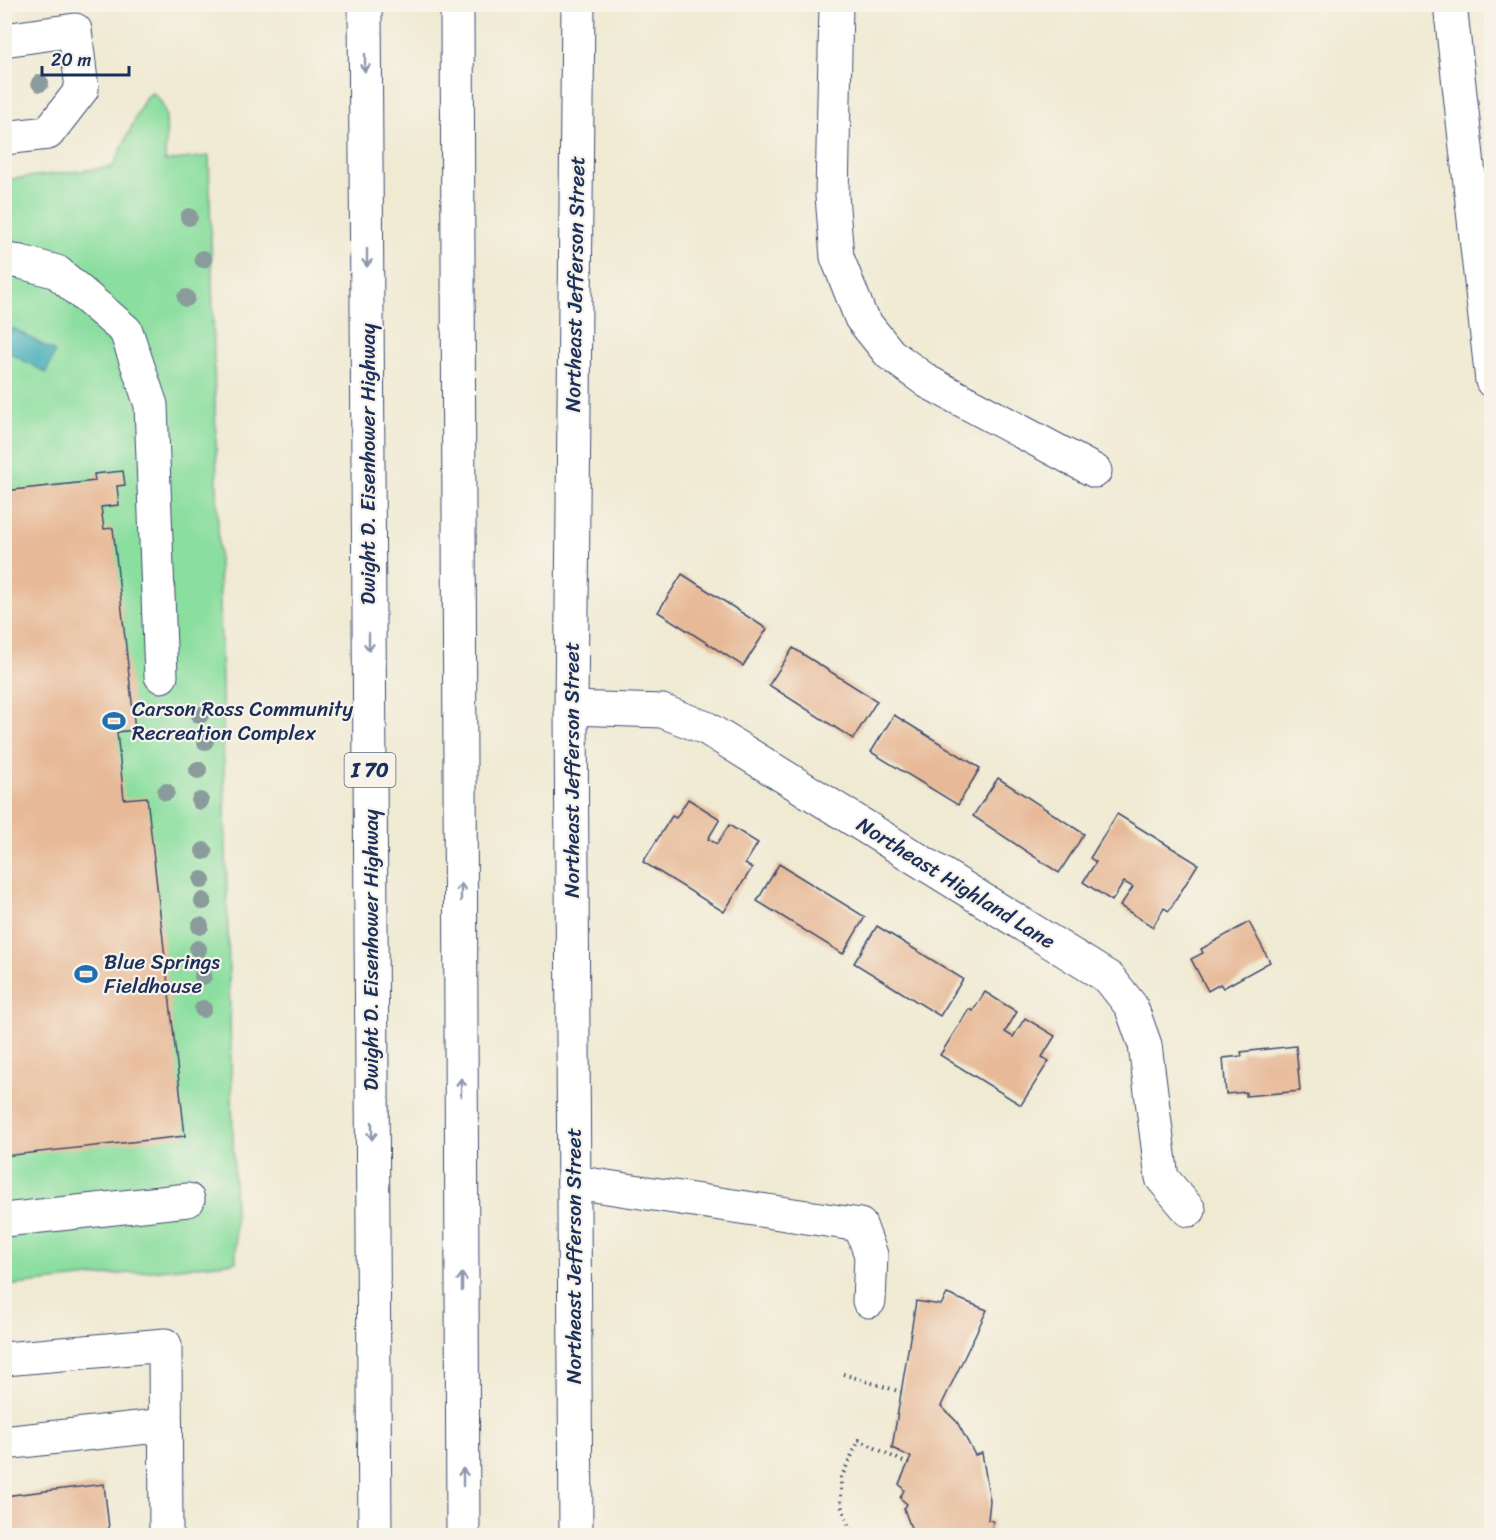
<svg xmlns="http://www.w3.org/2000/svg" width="1496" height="1540" font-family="Sriracha,sans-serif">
	<rect width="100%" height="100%" fill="#f7f3e8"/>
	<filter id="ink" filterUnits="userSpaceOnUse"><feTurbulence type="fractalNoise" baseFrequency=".0167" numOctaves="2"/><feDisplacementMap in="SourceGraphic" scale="12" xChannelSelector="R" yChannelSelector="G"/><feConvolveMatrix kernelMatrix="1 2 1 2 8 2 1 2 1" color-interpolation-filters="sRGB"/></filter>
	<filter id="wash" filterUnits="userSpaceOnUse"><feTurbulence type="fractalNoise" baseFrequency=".008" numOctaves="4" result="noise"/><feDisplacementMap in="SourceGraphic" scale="24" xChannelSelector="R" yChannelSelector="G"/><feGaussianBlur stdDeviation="1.35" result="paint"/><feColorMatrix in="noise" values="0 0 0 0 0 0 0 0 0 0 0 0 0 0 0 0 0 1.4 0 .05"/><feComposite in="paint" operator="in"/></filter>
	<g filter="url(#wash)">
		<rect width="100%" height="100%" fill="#f0ead3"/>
		<path fill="#8ade9f" stroke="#52867e" stroke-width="1.5" d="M152 93C173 105 165 141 165 161L209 156 236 1262 5 1286 4 180 113 167 145 98Z"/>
		<path fill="#3cacb8" stroke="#2c6e8b" stroke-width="1.5" d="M13 328 55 352 46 373 5 350V338Z"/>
		<g id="blocks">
			<g fill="#e7b997">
				<path d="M123 471 125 485 117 486 119 505 101 507 104 529 113 528 135 730 117 732 124 799 147 797 185 1136 4 1156V491L95 481 94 474Z"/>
				<path d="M682 574 767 629 743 666 658 612Z"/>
				<path d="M793 648 877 701 853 739 769 685Z"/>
				<path d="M894 715 980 768 958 805 871 752Z"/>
				<path d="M998 778 1084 834 1059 873 973 816Z"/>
				<path d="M688 799 720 819 708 839 717 844 729 825 758 843 745 864 752 868 724 912 643 862 672 816 676 818Z"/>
				<path d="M1117 814 1198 864 1169 911 1164 908 1153 927 1120 906 1133 887 1124 882 1112 901 1083 882 1096 862 1090 858Z"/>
				<path d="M779 864 865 917 843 954 757 901Z"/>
				<path d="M1249 922 1270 962 1223 988 1220 984 1208 991 1191 959 1203 953 1201 949Z"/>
				<path d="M877 926 963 979 940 1016 854 963Z"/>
				<path d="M985 992 1017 1012 1005 1032 1013 1037 1025 1018 1055 1036 1042 1057 1049 1061 1021 1105 940 1055 969 1009 973 1011Z"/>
				<path d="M1296 1046 1300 1091 1246 1096V1092L1226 1094 1223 1058 1242 1056 1241 1052Z"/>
				<path d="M947 1294 987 1310 941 1406 957 1422 975 1455 982 1453 990 1501 988 1520 993 1521 991 1536H914L904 1509 907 1504 900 1498 904 1490 899 1484 911 1457 892 1448 916 1301 941 1305Z"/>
				<path d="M104 1484 110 1536H4V1496Z"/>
			</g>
		</g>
	</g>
	<g filter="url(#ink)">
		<use href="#blocks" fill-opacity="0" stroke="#3b4b70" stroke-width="1.5"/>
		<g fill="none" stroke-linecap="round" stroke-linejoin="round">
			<g stroke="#3b4b70" stroke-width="35">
				<g id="minor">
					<path d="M836 4 832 196 837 257 861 318 890 354 928 382 1095 471"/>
					<path d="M1450 4 1492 381"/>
					<path d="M4 40 75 30 82 89 48 133 4 138"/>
					<path d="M4 260 21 262 57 272 126 331 151 405 161 676"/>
					<path d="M571 708 662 711 706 728 1109 978 1131 1006 1145 1045 1162 1178 1189 1210"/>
					<path d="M574 1182 860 1225 871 1255 869 1301"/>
					<path d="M4 1220 188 1200"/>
					<path d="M4 1359 165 1345 166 1536"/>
					<path d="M4 1443 165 1425"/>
					<path d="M576 1536 571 708 578 4"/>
				</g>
			</g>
			<g stroke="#3b4b70" stroke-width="35">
				<g id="highway">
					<path d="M365 4 375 1536"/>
					<path d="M457 4 463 1536"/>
				</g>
			</g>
			<g stroke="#3b4b70" stroke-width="4" stroke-dasharray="1.5 4.5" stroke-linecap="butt">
				<path d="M843 1374 901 1392"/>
				<path d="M853 1536 841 1505V1478L859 1440 908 1464"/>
			</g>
			<use href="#minor" stroke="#fff" stroke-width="33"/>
			<use href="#highway" stroke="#fff" stroke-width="33"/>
		</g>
		<g fill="#8a9b9b">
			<circle cx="40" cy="83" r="9"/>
			<circle cx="189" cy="217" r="9"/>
			<circle cx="203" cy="259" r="9"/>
			<circle cx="186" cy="298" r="9"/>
			<circle cx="200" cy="715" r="9"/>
			<circle cx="205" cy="741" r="9"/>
			<circle cx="198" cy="770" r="9"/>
			<circle cx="166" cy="792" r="9"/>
			<circle cx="200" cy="801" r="9"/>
			<circle cx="204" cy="851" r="9"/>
			<circle cx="202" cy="880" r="9"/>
			<circle cx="203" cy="901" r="9"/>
			<circle cx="200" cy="926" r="9"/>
			<circle cx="198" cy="949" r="9"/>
			<circle cx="203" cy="976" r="9"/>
			<circle cx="203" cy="1009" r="9"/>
		</g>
		<defs><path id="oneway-shaft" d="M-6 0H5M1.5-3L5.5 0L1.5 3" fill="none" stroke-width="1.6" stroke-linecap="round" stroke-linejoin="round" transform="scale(1.5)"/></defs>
		<g stroke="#8d97ae">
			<use href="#oneway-shaft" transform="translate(365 63) rotate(90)"/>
			<use href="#oneway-shaft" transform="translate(367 258) rotate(90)"/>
			<use href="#oneway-shaft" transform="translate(369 642) rotate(90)"/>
			<use href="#oneway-shaft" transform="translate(461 892) rotate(-90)"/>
			<use href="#oneway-shaft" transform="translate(461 1087) rotate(-90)"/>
			<use href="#oneway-shaft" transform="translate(372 1131) rotate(90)"/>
			<use href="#oneway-shaft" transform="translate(462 1282) rotate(-90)"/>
			<use href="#oneway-shaft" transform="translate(463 1477) rotate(-90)"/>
		</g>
	</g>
	<defs>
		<g id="stadium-bare" transform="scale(1.8)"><path d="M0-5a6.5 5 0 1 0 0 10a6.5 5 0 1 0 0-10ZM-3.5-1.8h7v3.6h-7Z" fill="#1f6fb2" stroke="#f7f3e8" stroke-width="2.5" paint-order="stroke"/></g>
	</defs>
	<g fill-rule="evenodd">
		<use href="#stadium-bare" x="114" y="721"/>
		<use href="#stadium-bare" x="86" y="974"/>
	</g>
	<g text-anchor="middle" stroke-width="4.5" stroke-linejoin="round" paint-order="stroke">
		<rect fill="#f7f3e8" stroke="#5d6a87" stroke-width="1.5" x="344.5" y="753" width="51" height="34" rx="4.5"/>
		<g font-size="20" font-weight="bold" fill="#1b2f5e">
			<text x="370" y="777">I 70</text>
		</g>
		<g font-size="21" fill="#1b2f5e" stroke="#f7f3e8">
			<text transform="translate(575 284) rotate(-89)" y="7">Northeast Jefferson Street</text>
			<text transform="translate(368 464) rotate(-90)" y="7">Dwight D. Eisenhower Highway</text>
			<text transform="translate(572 770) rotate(-90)" y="7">Northeast Jefferson Street</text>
			<text transform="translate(956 883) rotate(32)" y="7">Northeast Highland Lane</text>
			<text transform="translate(371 950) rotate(-90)" y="7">Dwight D. Eisenhower Highway</text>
			<text transform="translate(574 1256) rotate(-90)" y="7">Northeast Jefferson Street</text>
		</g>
		<g font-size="21" fill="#1b2f5e" stroke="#f7f3e8" text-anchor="start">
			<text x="132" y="716">Carson Ross Community<tspan x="132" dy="24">Recreation Complex</tspan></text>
			<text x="104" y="969">Blue Springs<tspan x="104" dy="24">Fieldhouse</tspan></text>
		</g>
	</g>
	<rect width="1496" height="1540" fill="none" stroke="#f7f3e8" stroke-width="24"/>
	<path d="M42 66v9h87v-9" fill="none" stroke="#1b2f5e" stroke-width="3"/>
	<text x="51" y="66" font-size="18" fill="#1b2f5e" stroke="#f7f3e8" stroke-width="4.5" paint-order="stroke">20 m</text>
</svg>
